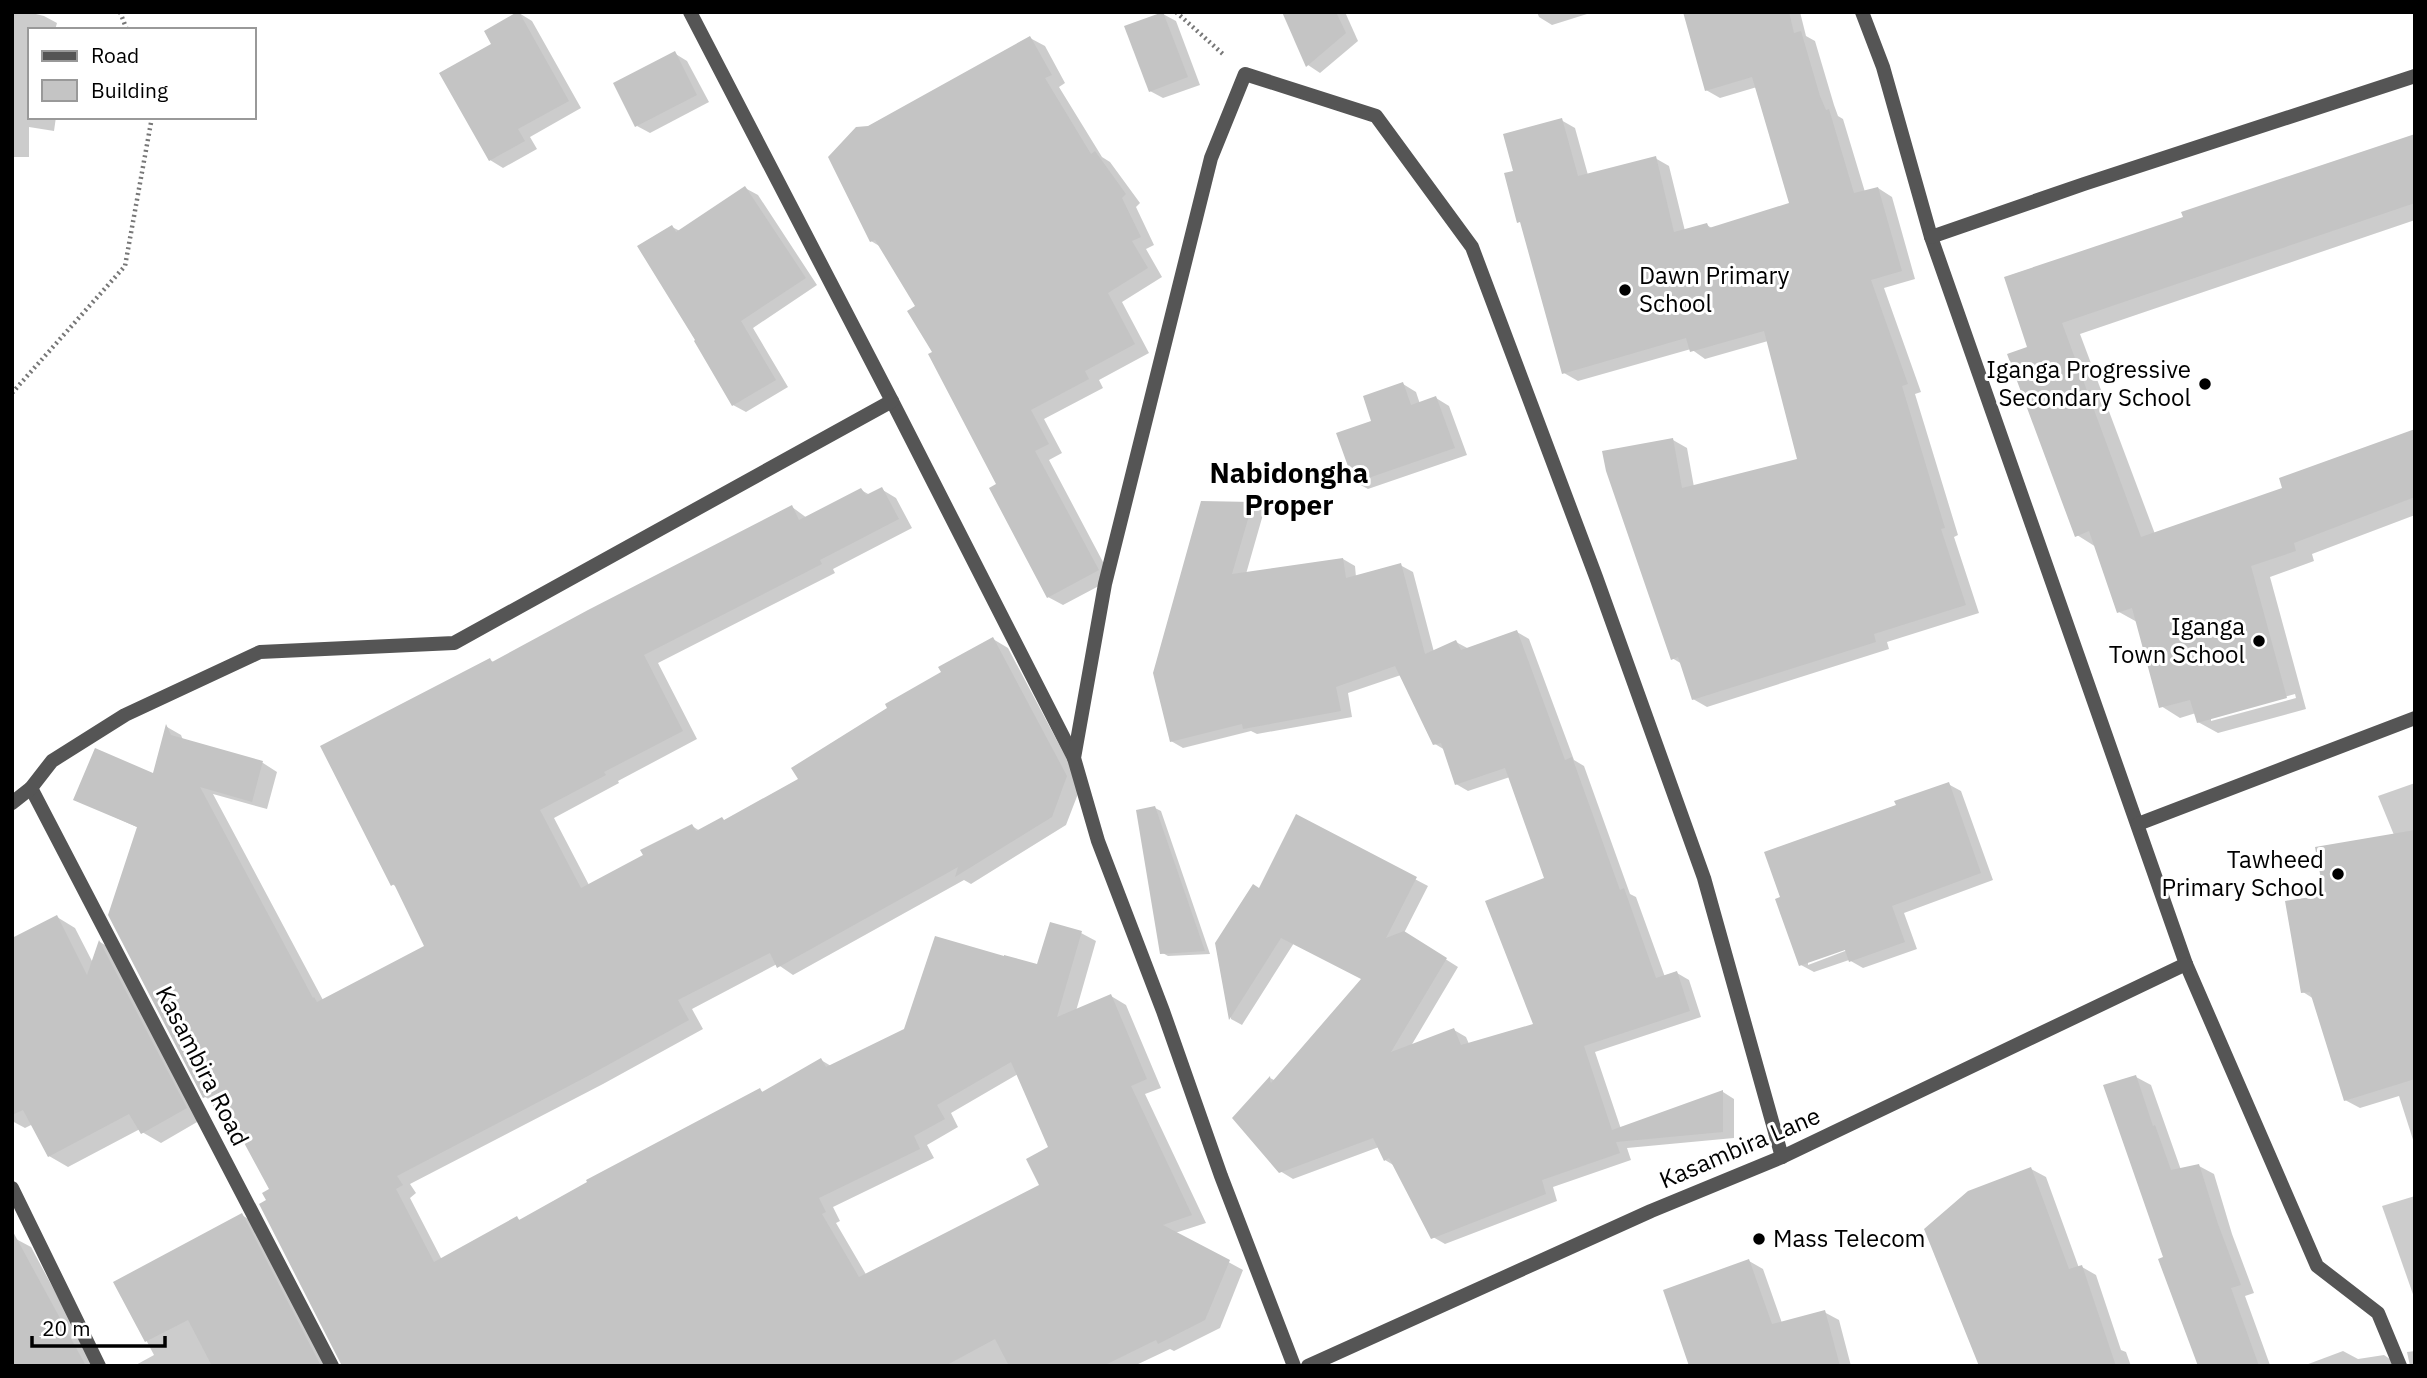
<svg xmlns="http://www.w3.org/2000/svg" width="2427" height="1378" font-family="'IBM Plex Sans',sans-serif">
	<rect width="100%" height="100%" fill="#fff"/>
	<g fill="#0003" fill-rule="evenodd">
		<path d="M12 12H28L44 16 57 23 55 30H30V117H56L54 131 29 127V157H12Z"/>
		<path d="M1284 12H1345L1358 41 1320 73 1308 65Z"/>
		<path d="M1537 12H1587V14L1552 25 1539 17Z"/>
		<path d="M1685 12H1800L1806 36 1815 41 1834 105 1838 116 1843 119 1865 192 1878 188 1892 197 1915 279 1884 288 1921 392 1915 394 1958 535 1954 537 1979 613 1887 642 1889 649 1707 707 1693 699 1682 664 1672 658 1673 440 1687 448 1694 487 1799 460 1768 341 1705 359 1691 349 1578 381 1564 373 1522 223 1519 221 1515 172 1561 120 1575 128 1588 175 1655 158 1669 166 1685 231 1707 225 1713 229 1791 204 1757 87 1720 98 1706 90Z"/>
		<path d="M519 13 532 21 581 108 530 137 537 149 503 168 490 160 493 44Z"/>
		<path d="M1163 14 1176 21 1200 85 1163 98 1150 91Z"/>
		<path d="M1030 38 1045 46 1065 83 1059 87 1102 157 1110 162 1140 203 1136 207 1154 245 1146 249 1162 277 1122 302 1149 353 1099 380 1103 388 1044 419 1062 453 1049 460 1112 579 1063 605 1048 597 999 484 935 352 918 307 881 247 871 241 869 128Z"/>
		<path d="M674 53 687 61 709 102 650 133 637 126Z"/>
		<path d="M2415 135V220L2080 334 2155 534 2284 489 2415 431V515L2312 554 2314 561 2270 577 2306 709 2218 733 2198 722 2196 713 2180 718 2161 706 2137 622 2119 612 2096 547 2077 535 2029 348 2185 218ZM2295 694 2296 698 2211 721V717Z"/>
		<path d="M745 188 758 195 817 285 753 328 788 387 746 412 733 405 672 227 680 231Z"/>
		<path d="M1403 384 1416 392 1420 404 1436 398 1449 406 1467 455 1368 489 1355 482 1373 423Z"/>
		<path d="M881 489 896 498 912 528 833 569 835 573 658 663 697 739 618 781 619 783 554 818 589 885 645 855 692 826 700 831 725 821 800 780 943 673 993 639 1008 648 1081 786 1066 825 971 884 964 880 793 975 777 964 692 1009 703 1029 603 1084 410 1184 416 1193 410 1198 442 1260 517 1218 521 1221 760 1090 764 1093 821 1060 831 1066 1038 966 1081 933 1096 941 1076 1011 1111 996 1126 1005 1161 1088 1145 1094 1206 1223 1175 1233 1243 1270 1220 1328 1174 1351 1170 1349 1134 1366H343L268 1201 271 1190 242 1138 227 1129 212 1101 205 1097 139 828 75 799 154 775 167 727 181 735 183 740 263 763 277 772 267 809 213 794 323 1000 426 947 397 887 392 884 490 660 495 663 792 507 807 518 861 490 870 495ZM1018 1074 1051 1148 1041 1186 867 1276 836 1223 840 1221 833 1207 934 1158 927 1145 958 1127 951 1113Z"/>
		<path d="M1202 502 1253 504 1264 511 1246 574 1343 559 1355 566 1356 577 1400 565 1413 572 1434 652 1456 642 1469 649 1517 632 1529 639 1574 760 1584 766 1630 894 1636 897 1665 977 1677 973 1689 980 1701 1017 1595 1052 1621 1129 1723 1092 1734 1099V1138L1627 1148 1631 1160 1553 1187 1557 1201 1445 1244 1433 1237 1395 1166 1385 1160 1379 1147 1293 1179 1280 1171 1270 1078 1276 1081 1363 979 1294 943 1242 1025 1231 1019 1217 943 1260 890 1297 817 1428 886 1404 933 1458 967 1411 1046 1454 1030 1466 1037 1469 1044 1535 1025 1546 879 1510 777 1468 791 1456 784 1445 750 1435 744 1401 675 1348 693 1352 717 1257 734 1251 731 1183 748 1171 741Z"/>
		<path d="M2415 783V1146L2399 1096 2360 1108 2345 1100 2314 999 2303 992 2326 896 2394 835 2378 796Z"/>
		<path d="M1948 784 1961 791 1993 880 1904 913 1917 949 1863 968 1849 960 1814 972 1801 965 1898 806ZM1852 945 1853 948 1808 965V961Z"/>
		<path d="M1155 808 1161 811 1210 954 1168 956 1161 952Z"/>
		<path d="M57 917 75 928 93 963 100 942 118 953 204 1118 161 1143 142 1132 140 1129 68 1167 49 1156 33 1124 25 1128 12 1121V940Z"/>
		<path d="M2136 1077 2151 1085 2181 1170 2199 1166 2214 1174 2232 1234 2254 1293 2245 1296 2270 1365 2274 1364 2278 1366H2207L2165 1258Z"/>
		<path d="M2031 1169 2046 1177 2079 1268 2082 1267 2096 1275 2121 1350 2126 1352 2131 1366H1981Z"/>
		<path d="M2415 1196V1300L2382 1206Z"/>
		<path d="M242 1215 256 1224 330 1366H134L154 1355 116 1283Z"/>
		<path d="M16 1239 31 1247 95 1366H12Z"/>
		<path d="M1749 1261 1763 1269 1782 1323 1824 1312 1839 1320 1851 1366H1689Z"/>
		<path d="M2343 1351 2358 1359 2384 1355 2400 1366H2303Z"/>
		<path d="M2415 1351V1366H2410L2407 1352Z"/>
	</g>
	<g fill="#c4c4c4" fill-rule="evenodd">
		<path d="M517 12H519L569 101 518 129 525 141 489 161 439 73 491 44 484 31Z"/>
		<path d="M1163 12 1188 77 1149 92 1124 26Z"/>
		<path d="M1282 12H1336L1346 33 1306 67Z"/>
		<path d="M1683 12H1789L1794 33 1801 31 1820 96 1826 110 1829 109 1854 193 1878 187 1902 271 1871 280 1908 384 1902 386 1945 528 1941 529 1966 605 1874 634 1876 642 1692 700 1678 657 1671 660 1606 471 1602 451 1673 438 1682 488 1797 459 1764 331 1690 352 1686 338 1562 374 1520 222 1517 223 1504 173 1513 171 1503 134 1562 118 1578 176 1656 156 1674 232 1707 223 1709 228 1789 203 1752 77 1705 91Z"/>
		<path d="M1030 36 1052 75 1045 78 1091 154 1095 151 1126 194 1122 198 1141 237 1132 241 1148 268 1108 293 1135 344 1085 371 1089 379 1031 410 1049 444 1035 451 1099 570 1047 598 989 488 996 484 928 354 932 352 907 311 915 306 875 240 870 242 828 157 856 127 868 126Z"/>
		<path d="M675 51 697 95 635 127 613 83Z"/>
		<path d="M2415 134V203L2062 323 2141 537 2282 488 2279 478 2415 429V497L2294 543 2296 551 2251 566 2287 698 2197 723 2190 700 2159 708 2132 608 2117 613 2089 531 2075 537 2007 354 2027 347 2004 277 2183 217 2181 212Z"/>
		<path d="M745 186 806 278 741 321 776 380 732 406 694 341 695 340 637 246 672 225 676 232Z"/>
		<path d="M1403 382 1411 405 1436 396 1455 448 1354 483 1336 433 1371 421 1363 396Z"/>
		<path d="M882 487 899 519 820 560 822 564 644 655 683 731 604 772 606 775 540 810 581 888 643 855 640 850 692 824 696 831 722 817 724 820 798 779 791 768 887 708 885 704 941 672 938 667 993 637 1067 776 1052 817 955 877 958 867 777 968 770 953 678 1000 689 1020 588 1076 397 1176 403 1185 396 1189 434 1262 517 1216 519 1220 587 1182 586 1180 760 1088 762 1092 821 1058 826 1067 904 1029 935 936 1004 956V955L1037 964 1050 922 1082 931 1057 1017 1111 994 1147 1079 1131 1086 1192 1215 1163 1225 1230 1260 1205 1320 1158 1344 1156 1340 1103 1366H1009L995 1339 945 1366H342L259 1204 266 1200 262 1193 269 1189 235 1126 226 1131 208 1096 203 1098 108 915 137 827 73 800 95 748 153 773 166 724 171 735 263 761 252 802 200 787 313 998 314 997 317 1002 424 946 394 884 391 886 320 746 490 658 492 662 588 610 792 505 799 520 861 488 866 495ZM1011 1062 1048 1147 1026 1159 1039 1185 859 1277 822 1214 826 1212 819 1198 920 1149 914 1136 945 1119 937 1105Z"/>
		<path d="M1201 501 1253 502 1232 574 1343 558 1346 578 1401 563 1425 654 1456 640 1461 650 1517 630 1565 760 1572 757 1620 890 1624 888 1656 978 1677 971 1690 1011 1584 1046 1612 1130 1723 1090V1132L1616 1142 1620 1153 1542 1180 1546 1194 1431 1239 1389 1158 1384 1161 1373 1138 1279 1173 1232 1118 1270 1076 1271 1083 1361 979 1281 938 1229 1020 1215 943 1253 884 1259 888 1296 814 1417 877 1386 938 1404 931 1447 958 1391 1052 1454 1028 1461 1045 1533 1024 1485 901 1544 878 1505 768 1455 785 1441 743 1433 745 1395 666 1336 687 1341 711 1243 729 1242 724 1170 742 1153 673Z"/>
		<path d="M1949 782 1981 873 1892 906 1905 942 1849 962 1845 950 1799 966 1775 899 1780 897 1764 852 1896 805 1894 801Z"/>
		<path d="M1155 806 1205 951 1160 954 1136 810Z"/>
		<path d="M2415 830V1079L2344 1101 2310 992 2301 993 2285 901 2324 895 2315 847Z"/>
		<path d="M57 915 87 975 99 940 187 1108 141 1134 129 1114 48 1157 23 1110 12 1115V938Z"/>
		<path d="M2136 1075 2153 1126 2155 1125 2171 1170 2199 1164 2218 1224 2241 1285 2231 1288 2259 1366H2198L2158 1259 2163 1257 2103 1085Z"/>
		<path d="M2031 1167 2069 1269 2082 1265 2116 1366H1979L1924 1229 1968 1191Z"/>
		<path d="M242 1213 321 1366H212L188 1320 145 1342 113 1282Z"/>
		<path d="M12 1230 86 1366H12Z"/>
		<path d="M1749 1259 1772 1324 1825 1310 1840 1366H1689L1663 1290Z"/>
	</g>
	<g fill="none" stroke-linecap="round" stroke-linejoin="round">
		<g stroke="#777" stroke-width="4.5" stroke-dasharray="2 3.5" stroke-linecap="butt">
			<path d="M120 12 127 30"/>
			<path d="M1176 12 1224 55"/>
			<path d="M12 393 125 266 152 117"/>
		</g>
		<g stroke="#555" stroke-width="14">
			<path d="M690 12 892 401 1074 758"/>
			<path d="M1862 12 1883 67 1931 237 2186 964 2317 1266 2378 1313 2400 1366"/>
			<path d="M1931 237 2084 184 2415 76"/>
			<path d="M31 788 332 1366"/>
			<path d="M12 803 31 788 52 761 125 715 260 652 454 643 892 401"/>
			<path d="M2138 824 2415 718"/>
			<path d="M12 1188 99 1366"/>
			<path d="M1294 1366 1221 1176 1163 1011 1098 841 1074 758 1105 584 1211 158 1245 74 1376 116 1472 247 1596 577 1704 878 1782 1157"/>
			<path d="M1308 1366 1651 1211 1782 1157 2186 964"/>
		</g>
	</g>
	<g fill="#000" stroke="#fff" stroke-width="2.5">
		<circle cx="1625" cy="290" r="7"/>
		<circle cx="2205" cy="384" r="7"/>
		<circle cx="2259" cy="641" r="7"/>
		<circle cx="2338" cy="874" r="7"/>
		<circle cx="1759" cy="1239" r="7"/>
	</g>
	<g text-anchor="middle" stroke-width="6" stroke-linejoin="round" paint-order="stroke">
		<g font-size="24" fill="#000" stroke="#fff" text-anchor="end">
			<text x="1639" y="284" text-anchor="start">Dawn Primary<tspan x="1639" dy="28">School</tspan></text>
			<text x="2191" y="378">Iganga Progressive<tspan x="2191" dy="28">Secondary School</tspan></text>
			<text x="2245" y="635">Iganga<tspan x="2245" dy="28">Town School</tspan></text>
			<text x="2324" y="868">Tawheed<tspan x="2324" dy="28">Primary School</tspan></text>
			<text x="1773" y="1247" text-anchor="start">Mass Telecom</text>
		</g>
		<g font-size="24" fill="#000" stroke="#fff">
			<text transform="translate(202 1066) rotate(63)" y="8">Kasambira Road</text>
			<text transform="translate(1740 1148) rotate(-23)" y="8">Kasambira Lane</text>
		</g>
		<g font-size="28" font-weight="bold" fill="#000" stroke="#fff">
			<text x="1289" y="483">Nabidongha<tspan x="1289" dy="32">Proper</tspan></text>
		</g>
	</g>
	<rect width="2427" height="1378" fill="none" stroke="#000000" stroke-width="28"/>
	<rect x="28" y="28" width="228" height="91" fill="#ffffff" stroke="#999999" stroke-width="2"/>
	<rect x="42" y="51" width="35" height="10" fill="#555555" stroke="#999999" stroke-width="2"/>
	<text x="91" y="63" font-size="21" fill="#000000">Road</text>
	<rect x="42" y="80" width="35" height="21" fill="#c4c4c4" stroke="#999999" stroke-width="2"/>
	<text x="91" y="98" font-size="21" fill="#000000">Building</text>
	<path d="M32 1336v10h133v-10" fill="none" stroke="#000000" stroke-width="3.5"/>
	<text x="42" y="1336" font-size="21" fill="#000000" stroke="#ffffff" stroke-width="5" paint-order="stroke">20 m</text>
</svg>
